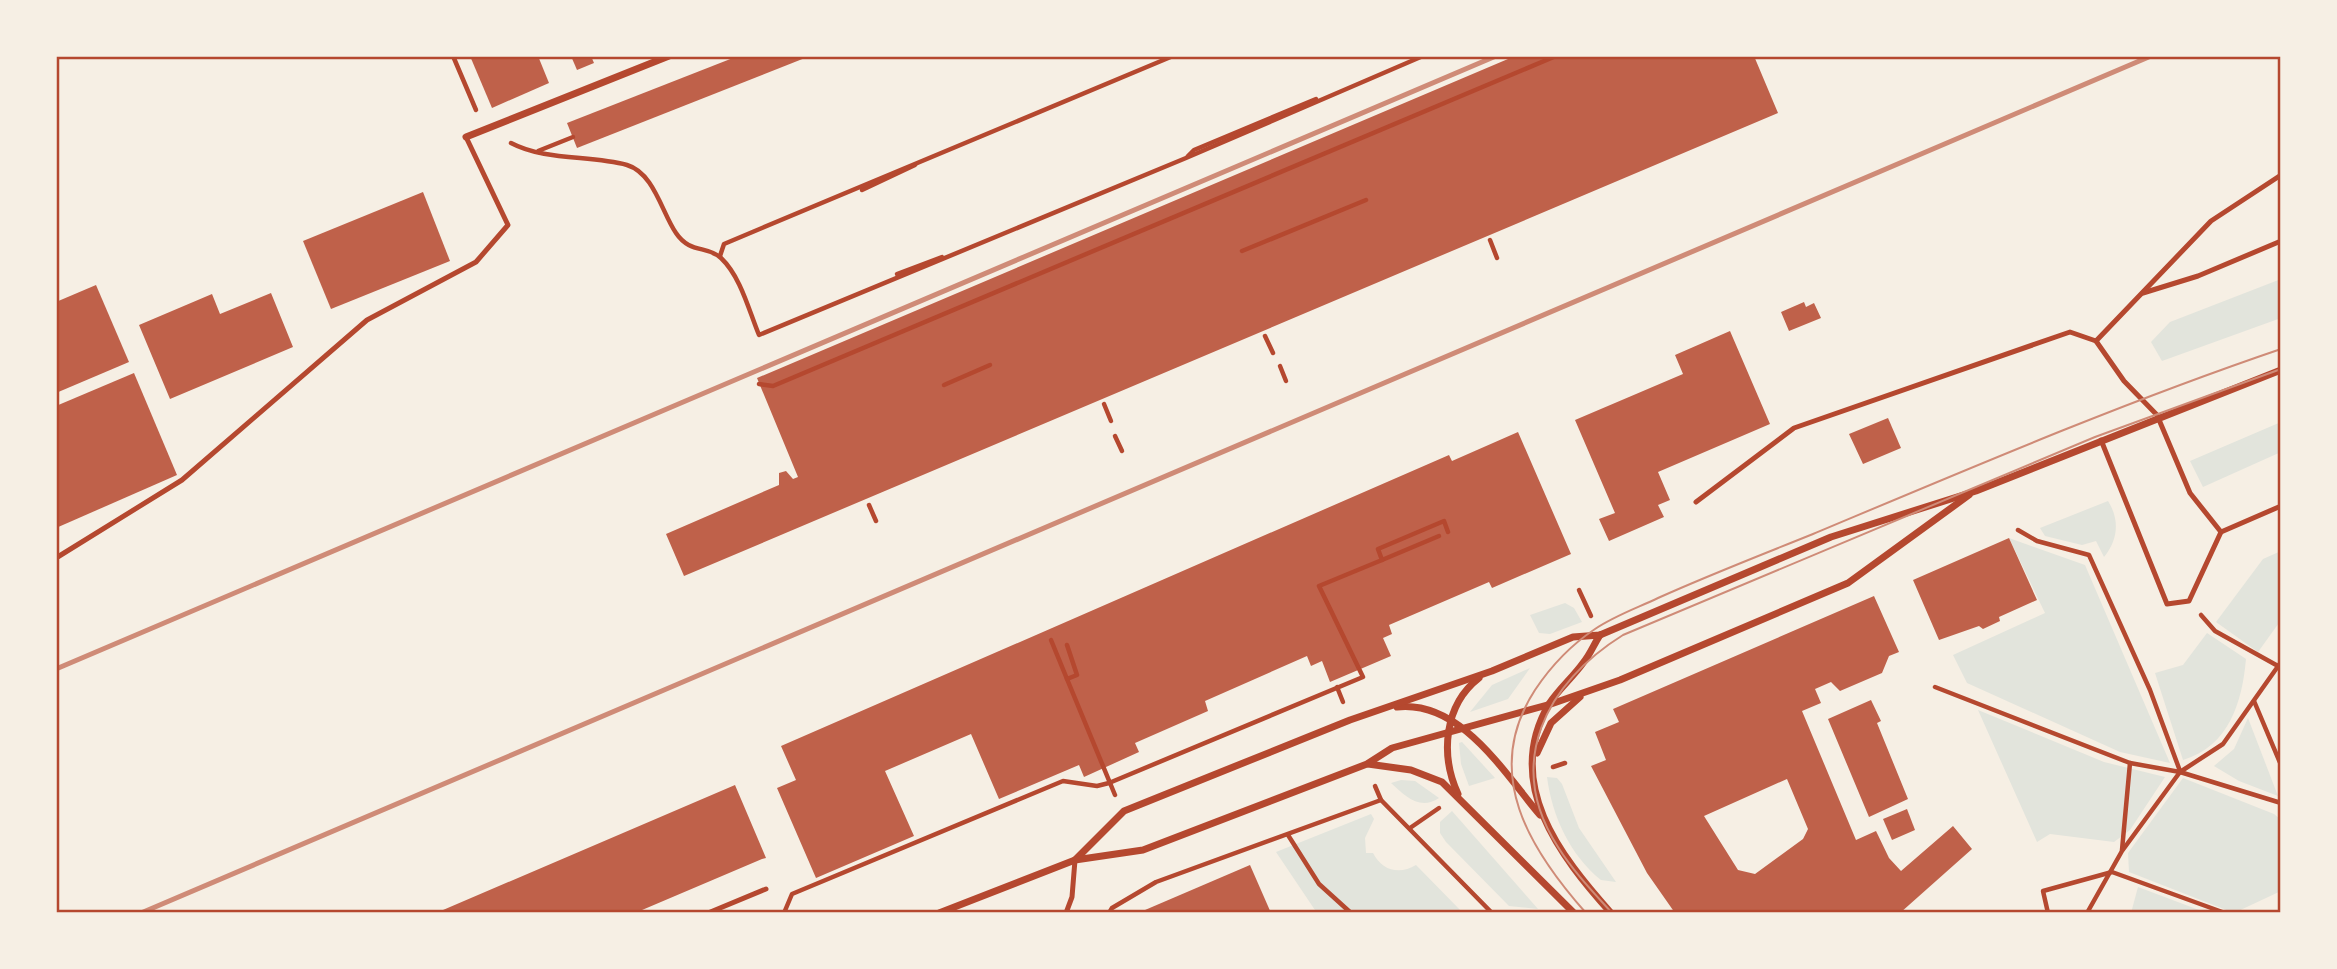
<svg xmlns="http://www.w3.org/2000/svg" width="2337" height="969" font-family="'Fira Sans Condensed',sans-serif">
	<rect width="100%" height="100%" fill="#f6efe4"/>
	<g fill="#e2e4dc">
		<path d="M2281 279V318L2162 361 2151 342 2170 322Z"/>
		<path d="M2281 422V452L2203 487 2190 461Z"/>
		<path d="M2108 501C2120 520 2118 540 2104 557L2096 541 2082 545 2045 536 2040 528Z"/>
		<path d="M2009 538 2085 565 2170 763 2120 752 1967 683 1953 655 2045 613Z"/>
		<path d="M2281 551V620L2258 652 2216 622 2263 559Z"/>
		<path d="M1565 603 1574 608 1582 622 1550 634 1539 633 1530 615Z"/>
		<path d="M2207 633 2246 659C2242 703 2229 746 2183 760L2155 673 2183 665Z"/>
		<path d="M1530 668 1508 699 1470 712 1492 685Z"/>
		<path d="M1978 710 2104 762 2165 777 2130 830 2114 842 2050 834 2037 842Z"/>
		<path d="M2248 718 2278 796 2239 781 2214 766 2234 749Z"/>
		<path d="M1462 742 1495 778 1469 786 1461 764 1459 743Z"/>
		<path d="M1547 777 1557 778 1562 784 1579 828 1616 882 1601 880C1570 855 1552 816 1547 777Z"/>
		<path d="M2183 778 2274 814 2281 820V891L2234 913 2129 872 2128 853Z"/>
		<path d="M1401 780 1415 781 1439 798C1420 811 1405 796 1391 783Z"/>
		<path d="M1452 811 1538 909 1509 906 1446 842 1440 833V822Z"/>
		<path d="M1371 814 1374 819 1365 838 1366 853H1373C1382 871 1400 875 1416 865L1463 913H1317L1276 852Z"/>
		<path d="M2138 887 2207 913H2131Z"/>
	</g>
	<g fill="#bf614a" fill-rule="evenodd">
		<path d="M470 56H538L549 83 492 108Z"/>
		<path d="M571 56H591L594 63 577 70Z"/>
		<path d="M738 56H810L577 148 567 123Z"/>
		<path d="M1515 56H1754L1778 113 684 576 666 534 779 485V473L786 471 793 479 798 477 757 378Z"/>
		<path d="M423 192 450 261 331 309 303 241Z"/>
		<path d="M96 285 129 362 56 393V302Z"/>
		<path d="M271 293 293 347 170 399 139 325 212 294 220 314Z"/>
		<path d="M1804 302 1806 307 1814 303 1821 318 1789 331 1781 312Z"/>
		<path d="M1730 331 1770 424 1658 472 1670 500 1658 505 1664 517 1609 541 1599 519 1615 513 1575 420 1683 374 1675 355Z"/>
		<path d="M134 373 177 475 56 528V406Z"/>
		<path d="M1888 418 1901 448 1863 464 1849 434Z"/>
		<path d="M1518 432 1571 554 1492 588 1489 582 1389 625 1392 634 1383 638 1391 656 1330 682 1322 661 1311 666 1307 656 1205 701 1208 711 1135 743 1139 752 1084 777 1079 765 999 799 971 734 885 771 914 836 816 878 777 788 796 780 781 746 1449 455 1452 461Z"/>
		<path d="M2009 538 2037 600 1999 617 2000 621 1983 629 1979 626 1939 640 1913 580Z"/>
		<path d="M1874 596 1899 652 1889 656 1882 673 1840 691 1831 682 1815 689 1821 703 1802 711 1856 840 1876 831 1889 858 1901 871 1953 826 1972 849 1900 913H1675L1647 873 1591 766 1606 760 1595 732 1619 722 1613 709ZM1787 779 1808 829 1803 839 1755 874 1738 870 1704 816Z"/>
		<path d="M1871 700 1881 721 1877 723 1908 799 1869 817 1828 719Z"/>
		<path d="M735 785 766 858 762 859 635 913H436Z"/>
		<path d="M1907 809 1915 830 1892 840 1883 819Z"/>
		<path d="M1250 865 1271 913H1138Z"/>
	</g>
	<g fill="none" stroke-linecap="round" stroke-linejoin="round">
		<g stroke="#b5482f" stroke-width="4.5">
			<path d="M453 56 476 110"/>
			<path d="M511 143C545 161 590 155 627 165 654 173 662 213 676 233 690 254 707 245 721 258 741 277 749 311 759 335L1186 158 1423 56"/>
			<path d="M538 151 573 137"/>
			<path d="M1188 156 1194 150 1316 99"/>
			<path d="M862 190 915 165"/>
			<path d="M1490 240 1497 258"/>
			<path d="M1242 251 1366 200"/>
			<path d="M720 256 724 244 762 228 1173 56"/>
			<path d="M897 274 942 257"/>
			<path d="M1265 336 1273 353"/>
			<path d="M1280 366 1286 381"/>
			<path d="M759 384 773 386 1556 56"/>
			<path d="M944 385 990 365"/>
			<path d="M1104 404 1111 421"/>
			<path d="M1115 436 1122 451"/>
			<path d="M869 505 876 521"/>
			<path d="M2018 530 2037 541 2089 555 2150 690 2180 771"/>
			<path d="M1382 560 1439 536"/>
			<path d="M1579 590 1591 616"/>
			<path d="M2201 615 2215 631 2278 666"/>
			<path d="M1051 640 1067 679"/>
			<path d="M1067 645 1077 675 1067 679 1115 795"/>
			<path d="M1337 687 1343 702"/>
			<path d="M1935 687 2130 763 2180 772 2281 803"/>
			<path d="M2254 701 2281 765"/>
			<path d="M1553 767 1565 763"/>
			<path d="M1375 786 1381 800 1492 913"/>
			<path d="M1410 828 1439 808"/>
			<path d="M1288 835 1319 884 1351 913"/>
			<path d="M2122 850 2130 763"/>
			<path d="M784 913 792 894 1063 781 1097 786 1109 783 1363 677 1319 586 1382 560 1378 549 1444 521 1448 532"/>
			<path d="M1109 913 1112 908 1156 882 1381 800"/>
			<path d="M2048 913 2043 891 2112 872 2225 913"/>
			<path d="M2087 913 2122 851 2180 772 2223 744 2281 662"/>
			<path d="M2278 913 2281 912"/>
		</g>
		<g stroke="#b5482f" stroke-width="5">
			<path d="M2143 293 2198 276 2281 241"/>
			<path d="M2096 341 2211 221 2281 175"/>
			<path d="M2101 440 2167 604 2189 601 2221 532 2281 506"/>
			<path d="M1696 502 1794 428 2070 332 2096 341 2124 381 2157 415 2190 493 2221 532"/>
			<path d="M56 558 182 480 367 320 476 262 508 225 466 137"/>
			<path d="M708 913 766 889"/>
			<path d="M1066 913 1072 897 1075 860"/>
		</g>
		<g stroke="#b5482f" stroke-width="7">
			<path d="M466 137 669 56"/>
			<path d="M1600 635C1594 644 1590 655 1583 663 1573 677 1559 689 1549 704 1503 783 1560 856 1611 913"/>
			<path d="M1397 707C1461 700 1504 773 1540 815"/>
			<path d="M1537 753 1551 723 1580 697"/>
			<path d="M1368 764 1411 770 1442 782 1574 913"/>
			<path d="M1458 794C1440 755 1444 705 1479 678"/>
			<path d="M1075 860 1124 811 1350 720 1492 671 1573 637 1600 635 1831 537 1976 491 2281 370"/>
			<path d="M939 913 1075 860 1143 850 1367 764 1392 748 1551 704 1620 680 1848 583 1969 495"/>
		</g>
		<g stroke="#cf8b77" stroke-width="2">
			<path d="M1586 913C1530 850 1481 773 1535 690 1551 666 1571 645 1595 629 1614 616 1637 608 1658 598 1709 575 1761 555 1813 534 1968 469 2122 403 2281 349"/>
			<path d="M1612 913C1593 892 1573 871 1558 847 1504 763 1546 683 1623 635L2095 437 2281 369"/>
		</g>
		<g stroke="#cf8b77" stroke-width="5">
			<path d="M56 669 1496 56"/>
			<path d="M141 913 2151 56"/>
		</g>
	</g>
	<rect width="2337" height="969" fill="none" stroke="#f6efe4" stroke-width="116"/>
	<rect x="58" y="58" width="2221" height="853" fill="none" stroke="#b5482f" stroke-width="2.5"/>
</svg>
